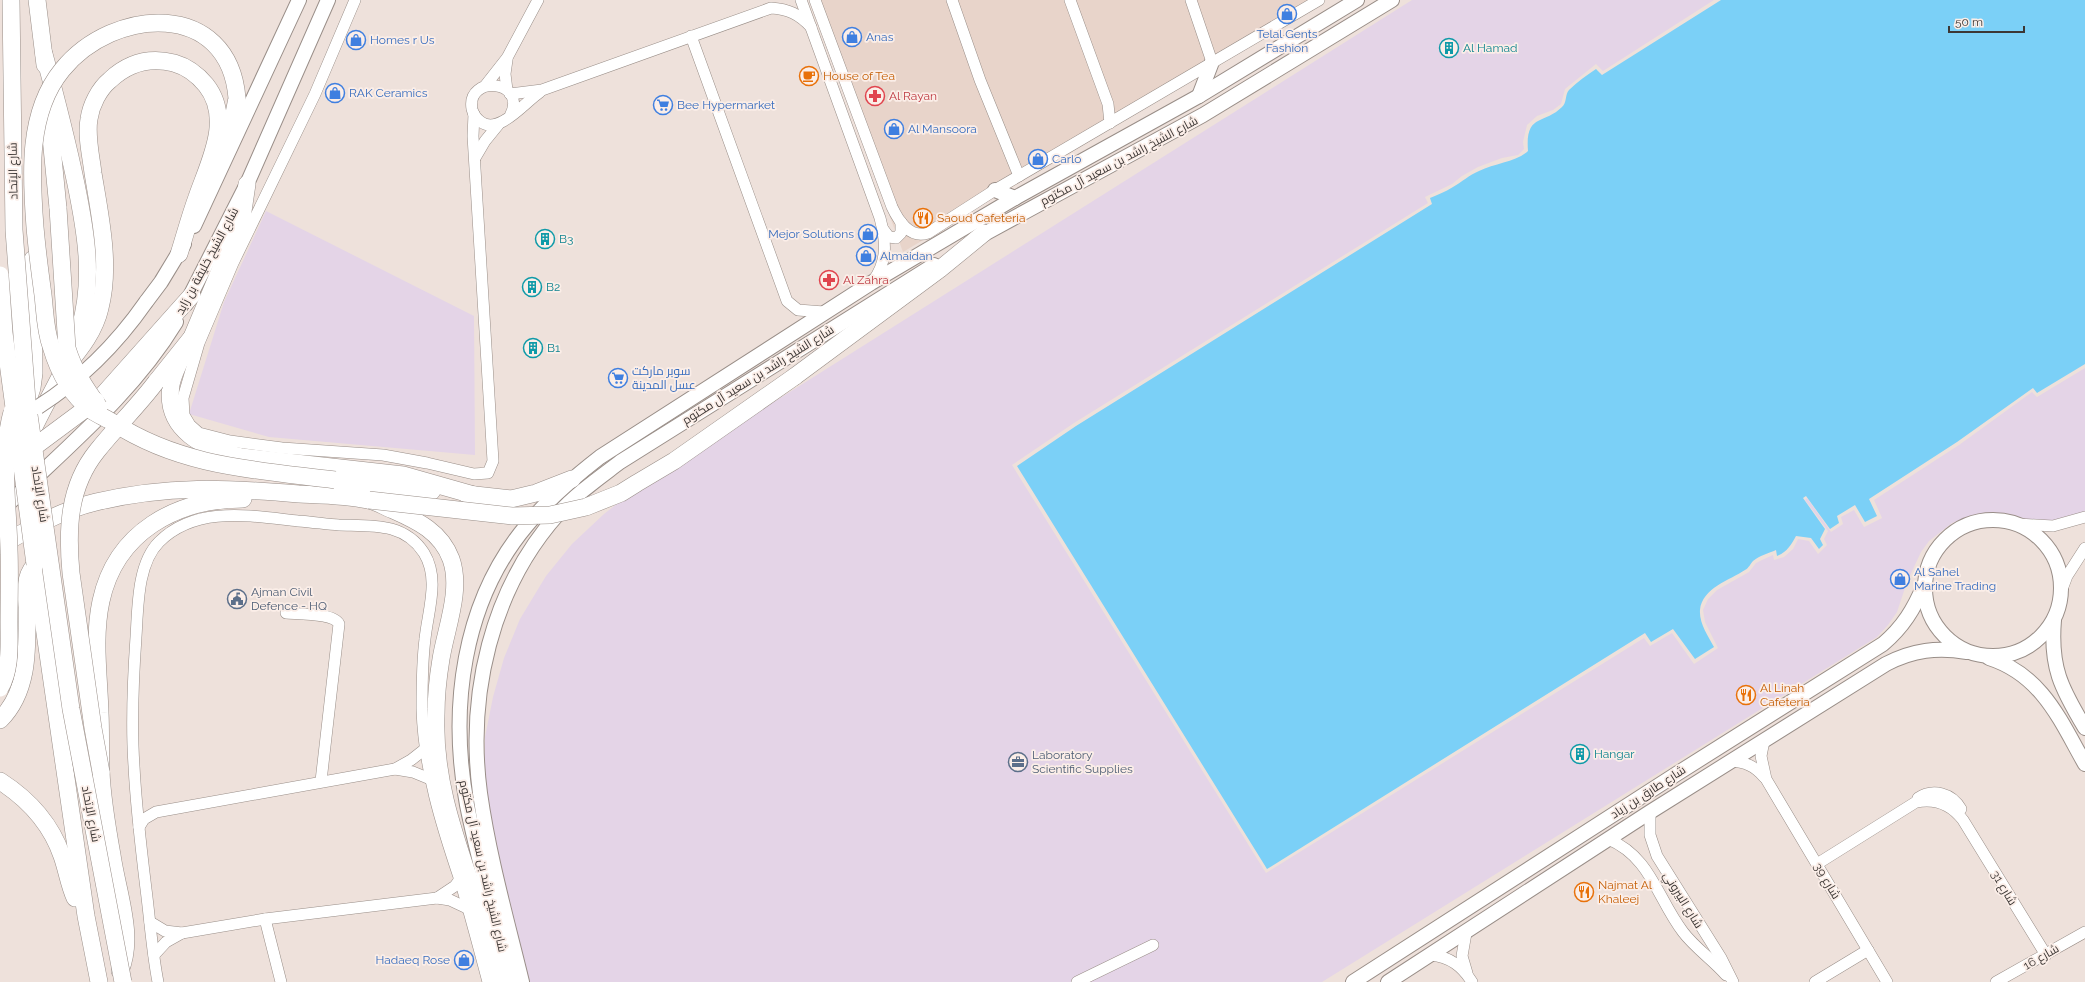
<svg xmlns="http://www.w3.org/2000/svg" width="2085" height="982" font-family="Raleway,Cairo,sans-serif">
	<rect width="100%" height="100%" fill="#eee1db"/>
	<path fill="#e8d4ca" d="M810 0H1326L903 252Z"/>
	<g fill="#e4d4e7">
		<path d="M1412 0H1714L1603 71 1596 64 1565 89 1561 104 1553 110 1537 116 1527 125 1523 142 1524 149 1518 155 1502 158 1478 167 1462 176 1452 184 1425 197 1428 203 1074 423 1012 465 1266 873 1644 638 1650 646 1672 633 1694 664 1718 648 1705 622 1703 610 1708 599 1717 590 1749 572 1756 563 1762 560 1773 555 1774 560 1784 557 1793 549 1798 539 1809 541 1818 554 1827 545 1824 539 1828 531 1805 500 1807 498 1831 532 1843 524 1841 517 1854 510 1864 527 1882 518 1874 500 1959 445 2032 392 2037 397 2085 368V512L2066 521H2025L2012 516 1996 513 1967 517 1952 523 1929 541 1921 552 1907 582 1897 612 1888 625 1877 637 1322 982H526L497 862 484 782 485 737 493 697 504 658 520 619 546 576 572 544 604 514 636 489Z"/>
		<path d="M266 211 474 316 475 455 269 437 189 414 224 302Z"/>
	</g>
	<path fill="#7bd0f7" d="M1721 0H2085V364L2037 393 2033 388 1957 442 1869 499 1877 516 1865 522 1855 505 1837 516 1839 523 1830 529 1806 496 1803 498 1825 529 1820 539 1823 545 1819 549 1811 538 1796 536C1791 545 1787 552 1777 556L1776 550C1769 553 1759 556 1753 561 1750 564 1749 568 1745 570 1730 580 1702 588 1700 610 1699 623 1708 636 1714 647L1695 659 1673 629 1651 642 1645 633 1267 869 1017 466 1076 426 1432 204 1430 198C1437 195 1445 192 1453 187 1462 182 1469 175 1479 171 1495 163 1516 162 1528 151 1525 113 1544 125 1562 107 1567 103 1565 94 1569 90 1577 82 1587 75 1596 69L1602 75Z"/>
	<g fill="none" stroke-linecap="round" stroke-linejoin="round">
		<g stroke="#998e88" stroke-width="12">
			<g id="minor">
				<path d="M355 0 315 94 233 263 199 343 183 398 184 415 190 425 199 433 230 441 282 448 383 455 427 463 474 474 488 473 493 461 473 136 474 114"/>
				<path d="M801 0 880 218C886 241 888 261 873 281"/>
				<path d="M815 0 892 207C899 222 910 239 928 233L995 190 1319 0"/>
				<path d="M952 0 980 80 1019 176"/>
				<path d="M1070 0 1108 104 1110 123"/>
				<path d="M1191 0 1212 62"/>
				<path d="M691 36 787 301 798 310 824 312"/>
				<path d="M485 86 507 58 538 0"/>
				<path d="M507 90 505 74 507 60"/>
				<path d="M510 94 542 90 771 8C788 9 799 14 811 27"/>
				<path d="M510 116C529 80 466 74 472 109 473 114 477 119 481 122 499 135 524 103 540 92"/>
				<path d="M475 158 485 141 498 125"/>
				<path d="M883 229 889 237 896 238 901 233V222"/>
				<path d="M2018 524 2053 526 2085 517"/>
				<path d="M2061 592 2067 576 2085 548"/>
				<path d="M286 613C299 614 334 613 339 624L321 781"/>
				<path d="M1764 741 1761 756 1766 779 1887 982"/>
				<path d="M1731 761C1745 762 1755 766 1764 777"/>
				<path d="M395 769 413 772 430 779"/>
				<path d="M1918 798C1933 788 1952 793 1961 809"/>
				<path d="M1650 812V835L1657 856 1721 958 1733 982"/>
				<path d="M139 827 144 819 156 812 395 769 411 760 425 749"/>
				<path d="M1608 839C1651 857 1657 898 1683 932 1695 948 1713 960 1726 975"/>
				<path d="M1817 864 1916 802C1936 798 1951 804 1963 820L2046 955"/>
				<path d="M437 898 455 886 463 875"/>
				<path d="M265 919 281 982"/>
				<path d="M150 922 165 931 182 933 265 919 437 898 450 900 467 908"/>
				<path d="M1466 933 1462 956 1467 973"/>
				<path d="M154 955 166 942 182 933"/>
				<path d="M1431 955C1450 957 1462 966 1472 982"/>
				<path d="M158 982C152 952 150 920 146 889 141 848 136 807 134 766 131 723 133 680 136 637 138 608 137 564 159 542 196 505 251 516 298 521 312 522 326 524 339 525 371 526 404 522 424 553 440 579 428 610 425 639 422 662 422 685 422 709 424 769 441 824 460 880 470 914 479 948 488 982"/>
				<path d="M1077 982 1153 945"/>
				<path d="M1815 982 1868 950"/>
				<path d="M1996 982 2085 932"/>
			</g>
		</g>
		<g stroke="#998e88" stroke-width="16">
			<g id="major">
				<path d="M1199 96 1212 62"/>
				<path d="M995 190 1015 198"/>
				<path d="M194 226 299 0"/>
				<path d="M975 239 1203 115 1392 0"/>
				<path d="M146 302 161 282 184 244"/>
				<path d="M186 304 247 184 328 0"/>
				<path d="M2 510C63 450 131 396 176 322"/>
				<circle cx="1993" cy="588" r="68"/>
				<path d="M2054 620C2050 667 2061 688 2085 728"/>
				<path d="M1989 658C2042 675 2060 720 2085 764"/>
				<path d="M509 982C497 923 479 865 467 805 449 709 462 602 527 525 548 499 573 478 600 457L871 283 1015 198 1199 96 1357 0"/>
				<path d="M522 982C507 920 489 857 480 793 467 695 491 589 558 514 576 494 599 478 620 462L934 265"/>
				<path d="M1353 982 1678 773 1883 644C1903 627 1914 609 1924 585"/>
				<path d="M1388 982 1650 812 1886 664C1913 650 1937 647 1967 652"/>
			</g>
		</g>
		<g stroke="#998e88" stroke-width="18">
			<g id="highway">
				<path d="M37 0 45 65"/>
				<path d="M47 97 58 208"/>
				<path d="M221 155 231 129 237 98"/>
				<path d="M192 337C185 352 174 369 171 385 164 431 205 449 242 457L403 475 477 496"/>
				<path d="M67 365C81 348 95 330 100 308 111 265 100 216 93 173 91 156 86 136 89 119 91 105 99 89 110 80 128 63 150 57 174 63 188 67 197 74 206 85 233 119 209 162 197 197 190 216 185 235 179 254"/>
				<path d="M794 377 940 269 984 233"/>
				<path d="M156 382 192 337 242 218 247 184"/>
				<path d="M102 396 192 295"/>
				<path d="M29 397 32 388 34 373 33 259"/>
				<path d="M29 438C45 401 69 368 80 328 94 279 86 233 76 184 67 141 56 98 44 54"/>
				<path d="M335 480 432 491"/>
				<path d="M466 494 511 499 536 493 572 479"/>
				<path d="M0 546C30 528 62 510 96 502 168 485 226 488 299 494 321 495 345 495 368 500 376 501 385 507 393 510 418 521 441 532 451 559 462 590 446 628 441 659 438 677 436 696 436 715 433 784 459 847 480 912 488 935 492 960 502 982"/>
				<path d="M35 564 86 916 99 982"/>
				<path d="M0 720C30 690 27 646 27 607 26 593 24 578 34 566"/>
				<path d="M0 781C28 799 51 824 62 856 67 870 69 885 75 898"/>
				<path d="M120 971C135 936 117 891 112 855 107 827 102 799 101 771 100 752 101 732 100 713 99 677 93 638 101 601 116 532 176 499 243 499"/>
			</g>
		</g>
		<use href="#minor" stroke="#fff" stroke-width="11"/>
		<use href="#major" stroke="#fff" stroke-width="14"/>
		<use href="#highway" stroke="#fff" stroke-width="17"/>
		<g stroke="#998e88" stroke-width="16" stroke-linecap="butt">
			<path id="major-bridge" d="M38 407C82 379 116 345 146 302"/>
		</g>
		<g stroke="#998e88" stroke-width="18" stroke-linecap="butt">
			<g id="highway-bridge">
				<path d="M11 0 14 230 27 401 71 709 123 982"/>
				<path d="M237 98C229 0 114 6 62 70 27 113 31 175 35 227 37 250 40 273 43 295 45 312 45 330 51 346 58 370 71 395 91 410 98 415 106 418 114 423 182 467 257 470 335 480"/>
				<path d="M58 208 67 348C74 371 85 388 99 407"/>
				<path d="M0 275 4 333 35 564"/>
				<path d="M26 453 96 401"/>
				<path d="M369 500 512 516 550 515 586 507 621 493 637 483 674 461 794 377"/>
				<path d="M0 688C11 669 9 645 9 623 9 599 10 574 9 550 8 505 0 456 12 412"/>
				<path d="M101 772 93 728 71 573C67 530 68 487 97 451 116 427 138 406 156 382"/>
			</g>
		</g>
		<use href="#major-bridge" stroke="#fff" stroke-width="14"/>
		<use href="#highway-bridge" stroke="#fff" stroke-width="17"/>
	</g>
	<defs>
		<g id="shop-ring" transform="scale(1)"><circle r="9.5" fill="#fbeee8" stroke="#3f7fe0" stroke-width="1.5"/><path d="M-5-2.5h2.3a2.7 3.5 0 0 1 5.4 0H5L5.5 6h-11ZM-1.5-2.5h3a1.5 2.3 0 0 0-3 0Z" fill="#3f7fe0"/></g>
		<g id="building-ring" transform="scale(1)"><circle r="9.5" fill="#fbeee8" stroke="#0f9aa8" stroke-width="1.5"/><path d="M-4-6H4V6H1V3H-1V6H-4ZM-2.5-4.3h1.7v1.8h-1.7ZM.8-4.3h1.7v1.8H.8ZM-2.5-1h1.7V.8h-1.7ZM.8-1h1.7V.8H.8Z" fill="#0f9aa8"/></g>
		<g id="cafe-ring" transform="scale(1)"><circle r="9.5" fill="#fbeee8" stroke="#e8710a" stroke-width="1.5"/><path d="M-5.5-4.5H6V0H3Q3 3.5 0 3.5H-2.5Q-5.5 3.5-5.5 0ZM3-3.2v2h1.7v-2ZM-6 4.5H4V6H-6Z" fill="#e8710a"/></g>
		<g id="pharmacy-ring" transform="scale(1)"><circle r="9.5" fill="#fbeee8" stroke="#e0444e" stroke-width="1.5"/><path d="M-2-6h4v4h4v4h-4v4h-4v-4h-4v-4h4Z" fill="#e0444e"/></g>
		<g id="supermarket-ring" transform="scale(1)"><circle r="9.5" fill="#fbeee8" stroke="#3f7fe0" stroke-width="1.5"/><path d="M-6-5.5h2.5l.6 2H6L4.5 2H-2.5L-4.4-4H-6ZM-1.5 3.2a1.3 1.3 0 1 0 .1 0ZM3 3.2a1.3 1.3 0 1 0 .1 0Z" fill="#3f7fe0"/></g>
		<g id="restaurant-ring" transform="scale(1)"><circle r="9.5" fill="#fbeee8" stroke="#e8710a" stroke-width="1.5"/><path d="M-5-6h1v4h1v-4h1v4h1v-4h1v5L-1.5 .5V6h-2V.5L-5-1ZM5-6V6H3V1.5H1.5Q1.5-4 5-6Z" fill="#e8710a"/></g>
		<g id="civic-ring" transform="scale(1)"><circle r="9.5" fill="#fbeee8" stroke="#5c6f8a" stroke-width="1.5"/><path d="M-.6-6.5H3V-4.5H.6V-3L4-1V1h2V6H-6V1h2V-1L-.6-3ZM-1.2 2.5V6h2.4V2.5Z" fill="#5c6f8a"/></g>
		<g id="office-ring" transform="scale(1)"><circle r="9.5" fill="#fbeee8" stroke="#5c6f8a" stroke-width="1.5"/><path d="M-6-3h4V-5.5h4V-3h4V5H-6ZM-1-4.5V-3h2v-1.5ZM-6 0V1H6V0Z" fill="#5c6f8a"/></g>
	</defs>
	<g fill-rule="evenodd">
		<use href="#shop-ring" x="1287" y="14"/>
		<use href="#shop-ring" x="852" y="37"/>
		<use href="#shop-ring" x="356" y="40"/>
		<use href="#building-ring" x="1449" y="48"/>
		<use href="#cafe-ring" x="809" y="76"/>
		<use href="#shop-ring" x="335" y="93"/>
		<use href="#pharmacy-ring" x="875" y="96"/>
		<use href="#supermarket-ring" x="663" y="105"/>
		<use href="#shop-ring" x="894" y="129"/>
		<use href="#shop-ring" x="1038" y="159"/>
		<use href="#restaurant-ring" x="923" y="218"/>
		<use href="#shop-ring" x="868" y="234"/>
		<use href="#building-ring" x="545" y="239"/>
		<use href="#shop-ring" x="866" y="256"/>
		<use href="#pharmacy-ring" x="829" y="280"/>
		<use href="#building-ring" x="532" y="287"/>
		<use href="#building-ring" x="533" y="348"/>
		<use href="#supermarket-ring" x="618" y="378"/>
		<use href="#shop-ring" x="1900" y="579"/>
		<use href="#civic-ring" x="237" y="599"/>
		<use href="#restaurant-ring" x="1746" y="695"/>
		<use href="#building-ring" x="1580" y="754"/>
		<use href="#office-ring" x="1018" y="762"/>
		<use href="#restaurant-ring" x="1584" y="892"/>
		<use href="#shop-ring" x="464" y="960"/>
	</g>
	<g text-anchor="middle" stroke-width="3.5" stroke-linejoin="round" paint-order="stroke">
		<g font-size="12" fill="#366cbe" stroke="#fbeee8" text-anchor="start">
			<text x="1287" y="38" text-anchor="middle">Telal Gents<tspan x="1287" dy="14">Fashion</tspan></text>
			<text x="866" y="41">Anas</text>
			<text x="370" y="44">Homes r Us</text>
			<text x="349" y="97">RAK Ceramics</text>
			<text x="677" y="109">Bee Hypermarket</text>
			<text x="908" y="133">Al Mansoora</text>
			<text x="1052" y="163">Carlo</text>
			<text x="854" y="238" text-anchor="end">Mejor Solutions</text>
			<text x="880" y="260">Almaidan</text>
			<text x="632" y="375">سوبر ماركت<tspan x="632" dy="14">عسل المدينة</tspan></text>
			<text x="1914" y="576">Al Sahel<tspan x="1914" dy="14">Marine Trading</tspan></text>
			<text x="450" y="964" text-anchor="end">Hadaeq Rose</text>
		</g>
		<g font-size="12" fill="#0d838f" stroke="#fbeee8" text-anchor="start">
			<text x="1463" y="52">Al Hamad</text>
			<text x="559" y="243">B3</text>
			<text x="546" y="291">B2</text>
			<text x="547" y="352">B1</text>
			<text x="1594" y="758">Hangar</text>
		</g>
		<g font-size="12" fill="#c56008" stroke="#fbeee8" text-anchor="start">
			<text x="823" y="80">House of Tea</text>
			<text x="937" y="222">Saoud Cafeteria</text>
			<text x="1760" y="692">Al Linah<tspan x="1760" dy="14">Cafeteria</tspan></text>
			<text x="1598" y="889">Najmat Al<tspan x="1598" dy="14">Khaleej</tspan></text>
		</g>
		<g font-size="12" fill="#be3a42" stroke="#fbeee8" text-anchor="start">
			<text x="889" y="100">Al Rayan</text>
			<text x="843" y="284">Al Zahra</text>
		</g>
		<g font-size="12" fill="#3c3735" stroke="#fbeee8">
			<text transform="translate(1119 161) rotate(-28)" y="4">شارع الشيخ راشد بن سعيد آل مكتوم</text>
			<text transform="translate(13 171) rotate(-91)" y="4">شارع الإتحاد</text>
			<text transform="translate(207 261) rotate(-62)" y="4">شارع الشيخ خليفة بن زايد</text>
			<text transform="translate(758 375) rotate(-32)" y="4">شارع الشيخ راشد بن سعيد آل مكتوم</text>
			<text transform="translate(40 494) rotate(81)" y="4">شارع الإتحاد</text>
			<text transform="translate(1648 792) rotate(-33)" y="4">شارع طارق بن زياد</text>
			<text transform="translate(91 814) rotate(79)" y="4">شارع الإتحاد</text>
			<text transform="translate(483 866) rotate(77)" y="4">شارع الشيخ راشد بن سعيد آل مكتوم</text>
			<text transform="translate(1827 881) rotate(59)" y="4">شارع 39</text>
			<text transform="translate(2004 888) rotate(59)" y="4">شارع 31</text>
			<text transform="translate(1683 900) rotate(58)" y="4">شارع البيروني</text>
			<text transform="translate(2041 957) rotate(-30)" y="4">شارع 16</text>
		</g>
		<g font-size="12" fill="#4e5e75" stroke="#fbeee8" text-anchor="start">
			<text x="251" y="596">Ajman Civil<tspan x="251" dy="14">Defence - HQ</tspan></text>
			<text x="1032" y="759">Laboratory<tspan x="1032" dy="14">Scientific Supplies</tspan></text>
		</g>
	</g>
	<path d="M1949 26v6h75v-6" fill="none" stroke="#3c3735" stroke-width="2"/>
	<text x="1955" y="26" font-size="12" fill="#3c3735" stroke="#fbeee8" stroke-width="3" paint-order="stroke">50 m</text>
</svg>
